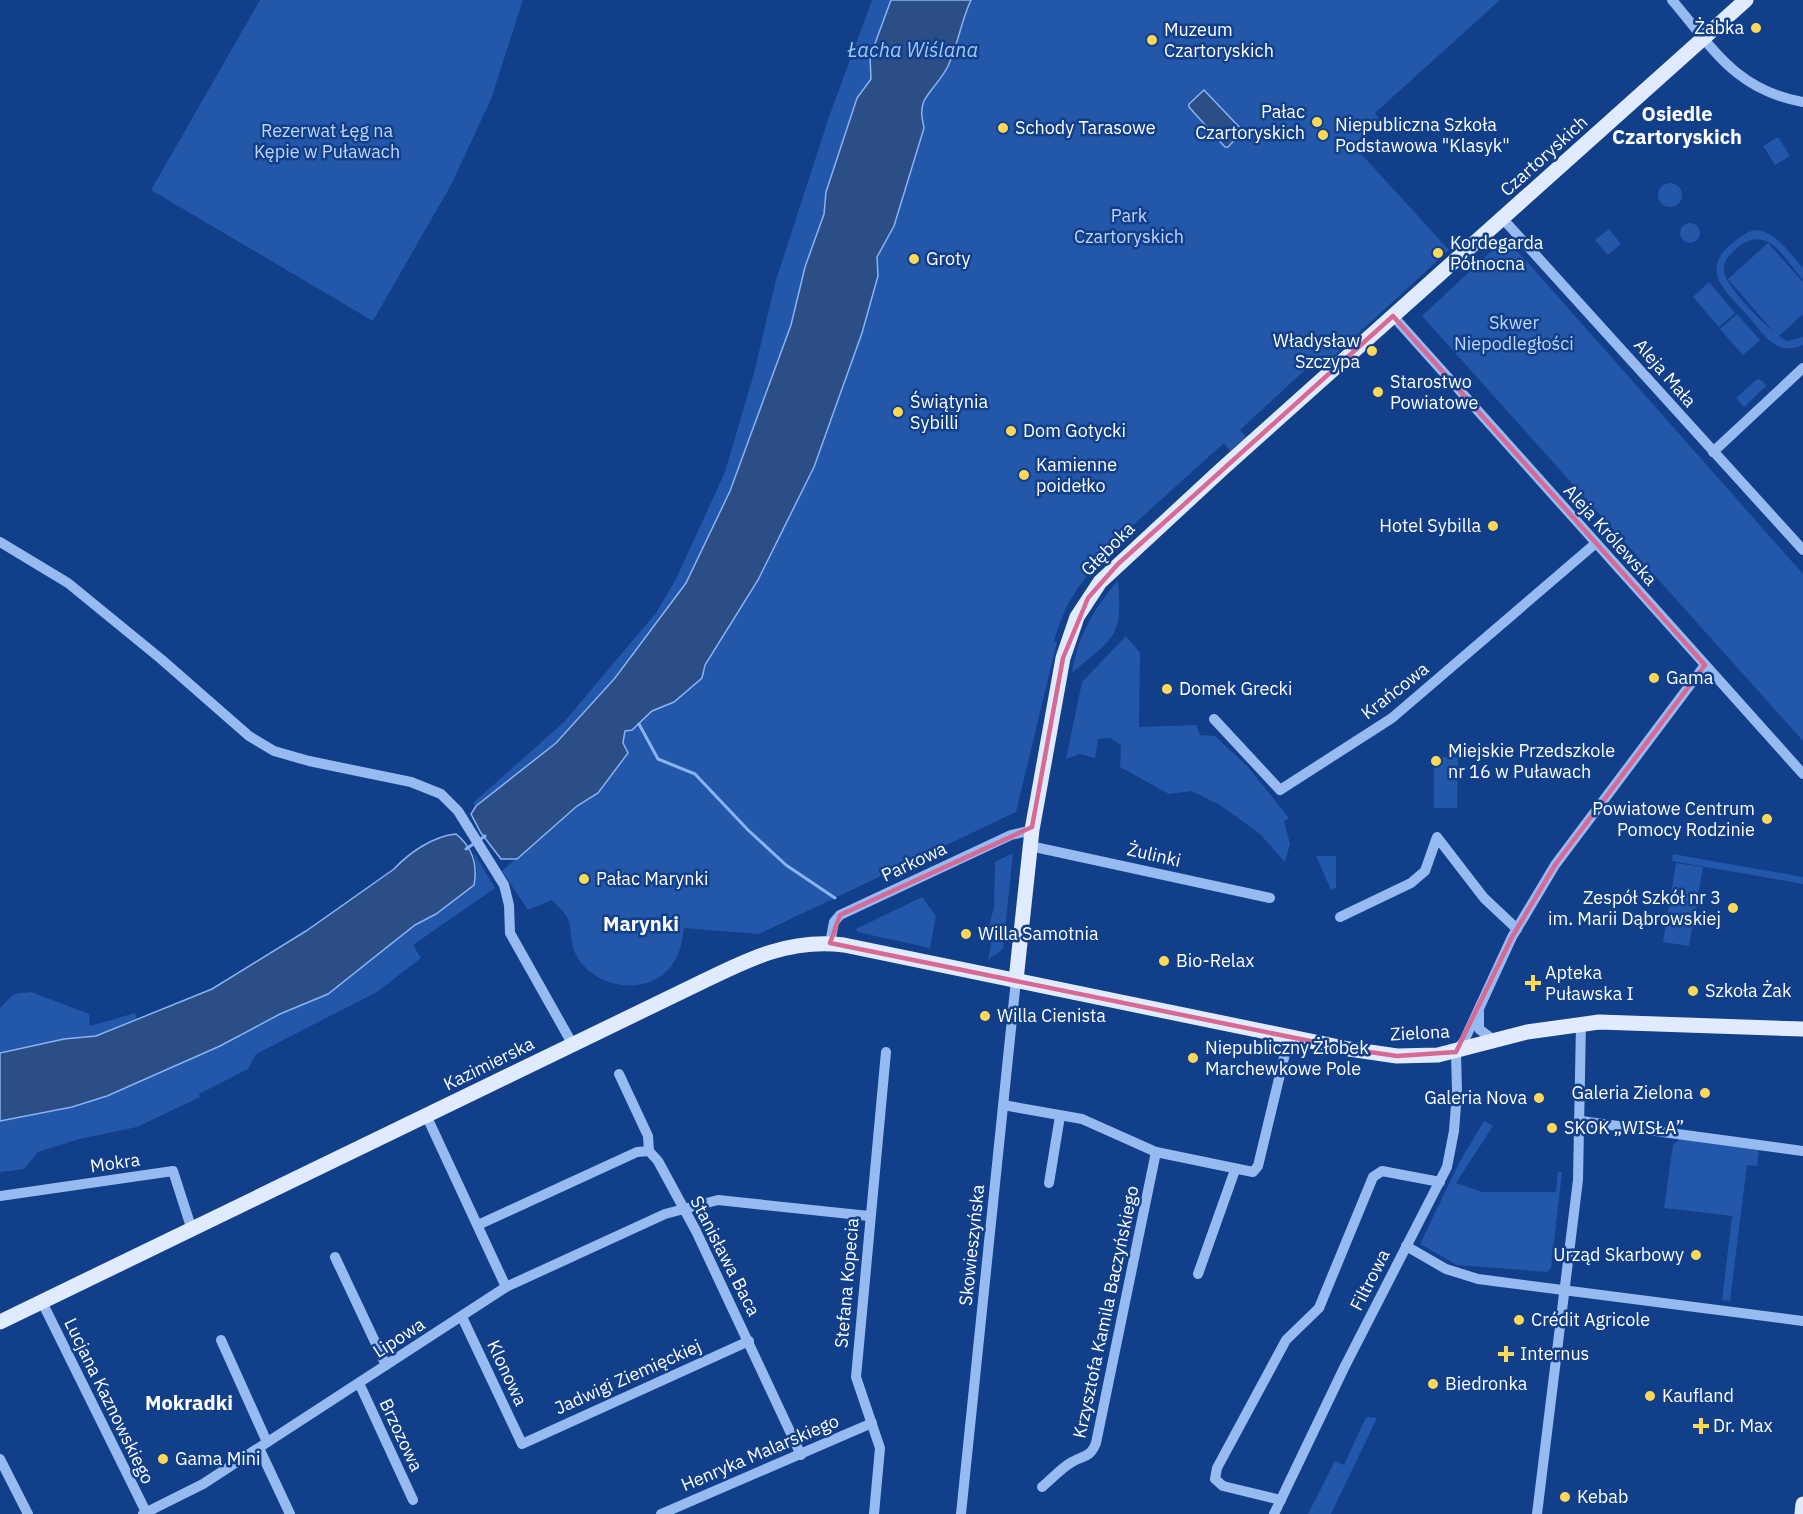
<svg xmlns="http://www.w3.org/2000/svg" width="1803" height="1514" font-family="'IBM Plex Sans',sans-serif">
	<rect width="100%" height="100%" fill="#113f8a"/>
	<g fill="#2357a9">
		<path d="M260 0H523L491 99 451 185 373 321 151 190Z"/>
		<path d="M872 0H891L870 57 871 79 857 98 826 192 824 214 805 267 791 325 730 491 686 583 615 678 556 743 476 806 473 803 564 722 656 613 676 579 725 472 754 373 776 280 829 117Z"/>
		<path d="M947 0H1500L1375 113 1380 120 1353 145 1449 250 1324 365 1318 358 1240 430 1246 437 1230 451 1224 443 1111 545 1107 550 1109 553C1078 584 1067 599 1054 641L1057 642 1016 812 759 934 684 928C682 950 674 972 652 981 627 992 592 982 578 958 570 946 572 935 569 922 568 915 557 906 552 900L528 910 502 871 577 806 598 793 623 743 624 731 632 730 652 711 674 702 701 678 861 265 924 128 921 112Z"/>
		<path d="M1778 137 1790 156 1775 165 1763 146Z"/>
		<circle cx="1670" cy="195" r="12"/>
		<circle cx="1690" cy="233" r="10"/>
		<path d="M1609 229 1621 244 1608 255 1595 240Z"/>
		<path d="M1754 230C1776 230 1789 253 1803 268V280C1784 258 1767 222 1736 249 1729 255 1723 261 1724 272 1725 286 1775 338 1788 341L1803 337V345C1794 349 1785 350 1776 345 1765 339 1755 324 1747 315 1728 293 1699 272 1730 245 1738 239 1744 233 1754 230Z"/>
		<path d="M1506 243 1514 247 1803 574V741L1422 316 1499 244Z"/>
		<path d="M1768 243 1803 282V314L1778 337 1728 279Z"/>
		<path d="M1709 282 1735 313 1719 327 1693 297Z"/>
		<path d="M1737 314 1760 340 1743 355 1720 329Z"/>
		<path d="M1757 379 1763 381 1766 386 1744 407 1736 398Z"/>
		<path d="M1118 580C1123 639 1114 637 1072 673 1078 635 1094 609 1118 580Z"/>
		<path d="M1126 636 1140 653 1139 727 1196 725 1200 735 1215 736 1248 767 1289 818 1284 821 1290 844 1285 862 1260 834 1220 805 1192 791 1169 794 1120 767 1121 745 1110 738 1098 739 1095 758 1080 754 1066 759 1082 682Z"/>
		<path d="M1434 757H1458L1457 808H1434Z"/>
		<path d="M474 853 495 888 413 945 421 958 377 992 256 1054 248 1069 199 1094 200 1097 137 1127 79 1139 38 1152 24 1169 0 1172V1121L72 1107 107 1096 220 1046 280 1014 328 994 415 925 436 914 477 872Z"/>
		<path d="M1013 853 1003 949 988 960 994 929 989 927 994 907 995 862Z"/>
		<path d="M1673 854 1803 877V884L1672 861Z"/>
		<path d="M1316 856H1336V888L1331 890Z"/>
		<path d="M1676 863 1703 867 1689 946 1663 942Z"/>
		<path d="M922 897 936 916 930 948 857 932 856 929Z"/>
		<path d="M31 992 89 1014 90 1026 135 1013 137 1019 96 1036 64 1039 0 1053V1008L14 994Z"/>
		<path d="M1484 1121 1493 1126 1456 1183 1482 1192H1556L1558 1172H1562L1551 1268 1547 1272 1457 1265 1420 1244 1459 1163Z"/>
		<path d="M1680 1139 1759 1150 1757 1166 1747 1165 1730 1301 1722 1300 1732 1216 1664 1208 1673 1145Z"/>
		<path d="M1366 1417 1377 1418 1331 1514H1308L1335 1461 1344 1465Z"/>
	</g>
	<g fill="#2c4e86" stroke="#88b4f5" stroke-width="1.5">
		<path d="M891 0H971C961 21 958 45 948 66 942 79 929 91 924 101 920 110 922 118 924 128L894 226 877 257 878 276 862 333 814 467 758 580 705 665 702 678 674 702 652 711 632 730 625 731 623 743 628 753 598 793 577 806 517 859H501L481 833 471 814 476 806 556 743 615 678 686 583 730 491 791 325 805 267 824 214 826 192 857 98 871 79 870 57Z"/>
		<path d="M1204 90 1243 131 1228 147H1225L1189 107V104Z"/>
		<path d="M456 834C472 847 478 864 474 885L436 914 415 925 328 994 280 1014 220 1046 107 1096 72 1107 0 1121V1053L64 1039 96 1036 212 989 306 931 394 869C409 853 433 836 456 834Z"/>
	</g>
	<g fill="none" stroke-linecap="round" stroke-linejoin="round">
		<g stroke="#88b4f5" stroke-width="3">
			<path d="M639 724 658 759 695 774 748 830 786 865 835 898"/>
			<path d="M466 849 485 836"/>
		</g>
		<g stroke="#97baf1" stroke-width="10">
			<path d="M1672 0C1713 48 1735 90 1803 102"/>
			<path d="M1503 219 1803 550"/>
			<path d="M1393 316 1803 774"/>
			<path d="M1713 452 1803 368"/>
			<path d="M0 542 68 583 161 659 249 736 274 751 309 761 411 782 441 794 458 811 504 885 509 905 510 933 573 1045"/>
			<path d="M1214 719 1280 790 1392 718 1596 543"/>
			<path d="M1030 846 1270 898"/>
			<path d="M1340 917 1411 883 1425 871 1437 837 1484 898 1517 929"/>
			<path d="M830 943 834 922 840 915 1011 835 1032 830"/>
			<path d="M1479 1012V1029L1495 1041"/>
			<path d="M619 1074 648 1136 649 1151 658 1161 696 1231 801 1455"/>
			<path d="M1003 1105 1082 1119 1156 1152 1253 1172 1258 1166 1289 1037"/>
			<path d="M1581 1121 1803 1151"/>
			<path d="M1049 1183 1060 1116"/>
			<path d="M0 1196 173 1171 192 1230"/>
			<path d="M478 1225 637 1152 649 1151"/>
			<path d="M1406 1246 1446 1269 1478 1279 1803 1321"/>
			<path d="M335 1257 386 1365"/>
			<path d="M1198 1274 1235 1170"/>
			<path d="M506 1287 665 1214 718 1200 869 1216"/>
			<path d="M42 1302 147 1514"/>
			<path d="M462 1317 522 1444 749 1341"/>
			<path d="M221 1340 267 1442"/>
			<path d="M359 1383 413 1500"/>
			<path d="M259 1448 290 1514"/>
			<path d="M0 1459 28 1514"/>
			<path d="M1042 1487C1052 1479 1061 1468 1072 1462 1084 1455 1090 1458 1096 1443L1156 1152"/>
			<path d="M1281 1500 1223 1486 1215 1479 1217 1468 1286 1340 1319 1308 1373 1177 1382 1171 1440 1182"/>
			<path d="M143 1514 203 1484 506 1287 426 1115"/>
			<path d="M661 1514 872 1423"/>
			<path d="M874 1514 880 1448 856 1377 886 1052"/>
			<path d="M961 1514 1016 980"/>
			<path d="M1274 1514 1344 1368 1447 1167 1454 1131 1457 1092 1456 1052 1464 1041 1512 937 1555 865 1705 665"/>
			<path d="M1537 1514 1578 1180 1581 1023"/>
		</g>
		<g stroke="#e1ebff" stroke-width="15">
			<path d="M1016 980 1032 830 1063 658 1077 617 1100 582 1222 469 1746 0"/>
			<path d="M0 1322 677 994C733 968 780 937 844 945L1349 1049 1397 1056 1438 1055 1527 1032 1599 1022 1803 1029"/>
			<path d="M1802 1514 1803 1504"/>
		</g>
	</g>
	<path fill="none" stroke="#d76994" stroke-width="4.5" stroke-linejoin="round" d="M1393 316 1705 665 1555 865 1512 937 1456 1052 1397 1056 1349 1049 830 943 840 915 1032 827 1063 658 1088 598 1118 564Z"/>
	<g fill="#ffd857" stroke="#113f8a" stroke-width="2">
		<circle cx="1756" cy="28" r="6"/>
		<circle cx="1152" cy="40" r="6"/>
		<circle cx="1317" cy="122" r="6"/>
		<circle cx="1003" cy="128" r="6"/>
		<circle cx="1323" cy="135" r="6"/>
		<circle cx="1438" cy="253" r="6"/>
		<circle cx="914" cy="259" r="6"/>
		<circle cx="1372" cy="351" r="6"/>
		<circle cx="1378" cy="392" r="6"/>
		<circle cx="898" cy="412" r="6"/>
		<circle cx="1011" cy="431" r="6"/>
		<circle cx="1024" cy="475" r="6"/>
		<circle cx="1493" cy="526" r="6"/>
		<circle cx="1654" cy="678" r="6"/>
		<circle cx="1167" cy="689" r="6"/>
		<circle cx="1436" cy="761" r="6"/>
		<circle cx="1767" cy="819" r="6"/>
		<circle cx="584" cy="879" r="6"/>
		<circle cx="1733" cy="908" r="6"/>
		<circle cx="966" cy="934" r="6"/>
		<circle cx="1164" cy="961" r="6"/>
		<path d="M1530 974h6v6h6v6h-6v6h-6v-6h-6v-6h6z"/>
		<circle cx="1693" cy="991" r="6"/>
		<circle cx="985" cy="1016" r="6"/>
		<circle cx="1193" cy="1058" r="6"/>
		<circle cx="1705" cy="1093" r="6"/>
		<circle cx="1539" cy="1098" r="6"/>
		<circle cx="1552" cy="1128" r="6"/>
		<circle cx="1696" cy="1255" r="6"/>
		<circle cx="1519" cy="1320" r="6"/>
		<path d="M1503 1345h6v6h6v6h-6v6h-6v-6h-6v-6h6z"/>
		<circle cx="1433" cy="1384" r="6"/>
		<circle cx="1650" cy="1396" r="6"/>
		<path d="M1698 1417h6v6h6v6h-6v6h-6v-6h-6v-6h6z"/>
		<circle cx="163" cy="1459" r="6"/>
		<circle cx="1565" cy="1497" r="6"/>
	</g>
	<g text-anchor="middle" stroke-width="5" stroke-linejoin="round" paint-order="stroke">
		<g font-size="18" fill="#fff" stroke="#113f8a" text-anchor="start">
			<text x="1744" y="34" text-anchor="end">Żabka</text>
			<text x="1164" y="36">Muzeum<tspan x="1164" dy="21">Czartoryskich</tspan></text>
			<text x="1305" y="118" text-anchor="end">Pałac<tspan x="1305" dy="21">Czartoryskich</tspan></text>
			<text x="1335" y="131">Niepubliczna Szkoła<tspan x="1335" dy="21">Podstawowa "Klasyk"</tspan></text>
			<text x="1015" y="134">Schody Tarasowe</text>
			<text x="1450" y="249">Kordegarda<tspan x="1450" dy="21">Północna</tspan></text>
			<text x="926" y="265">Groty</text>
			<text x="1360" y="347" text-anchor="end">Władysław<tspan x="1360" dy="21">Szczypa</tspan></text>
			<text x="1390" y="388">Starostwo<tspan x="1390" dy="21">Powiatowe</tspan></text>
			<text x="910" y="408">Świątynia<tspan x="910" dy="21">Sybilli</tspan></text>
			<text x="1023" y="437">Dom Gotycki</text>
			<text x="1036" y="471">Kamienne<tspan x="1036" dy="21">poidełko</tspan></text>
			<text x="1481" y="532" text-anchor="end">Hotel Sybilla</text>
			<text x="1666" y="684">Gama</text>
			<text x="1179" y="695">Domek Grecki</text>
			<text x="1448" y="757">Miejskie Przedszkole<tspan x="1448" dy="21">nr 16 w Puławach</tspan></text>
			<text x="1755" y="815" text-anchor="end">Powiatowe Centrum<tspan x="1755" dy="21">Pomocy Rodzinie</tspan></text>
			<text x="596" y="885">Pałac Marynki</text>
			<text x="1721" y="904" text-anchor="end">Zespół Szkół nr 3<tspan x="1721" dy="21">im. Marii Dąbrowskiej</tspan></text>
			<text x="978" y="940">Willa Samotnia</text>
			<text x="1176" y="967">Bio-Relax</text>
			<text x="1545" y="979">Apteka<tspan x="1545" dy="21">Puławska I</tspan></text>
			<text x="1705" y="997">Szkoła Żak</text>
			<text x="997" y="1022">Willa Cienista</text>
			<text x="1205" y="1054">Niepubliczny Żłobek<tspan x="1205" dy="21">Marchewkowe Pole</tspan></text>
			<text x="1693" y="1099" text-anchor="end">Galeria Zielona</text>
			<text x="1527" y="1104" text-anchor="end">Galeria Nova</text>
			<text x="1564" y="1134">SKOK „WISŁA”</text>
			<text x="1684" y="1261" text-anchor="end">Urząd Skarbowy</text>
			<text x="1531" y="1326">Crédit Agricole</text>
			<text x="1520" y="1360">Internus</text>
			<text x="1445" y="1390">Biedronka</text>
			<text x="1662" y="1402">Kaufland</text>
			<text x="1713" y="1432">Dr. Max</text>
			<text x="175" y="1465">Gama Mini</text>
			<text x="1577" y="1503">Kebab</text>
		</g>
		<g font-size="18" fill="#bed6fc" stroke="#113f8a">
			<text x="327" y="137">Rezerwat Łęg na<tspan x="327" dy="21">Kępie w Puławach</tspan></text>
			<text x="1129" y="222">Park<tspan x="1129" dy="21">Czartoryskich</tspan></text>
			<text x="1514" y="329">Skwer<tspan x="1514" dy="21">Niepodległości</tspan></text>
		</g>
		<g font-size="18" fill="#fff" stroke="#113f8a">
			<text transform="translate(1544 156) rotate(-42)" y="6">Czartoryskich</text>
			<text transform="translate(1665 373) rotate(49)" y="6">Aleja Mała</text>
			<text transform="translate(1610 535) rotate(48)" y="6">Aleja Królewska</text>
			<text transform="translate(1108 549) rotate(-45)" y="6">Głęboka</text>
			<text transform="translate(1395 691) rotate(-38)" y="6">Krańcowa</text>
			<text transform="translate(1154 855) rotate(13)" y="6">Żulinki</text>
			<text transform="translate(914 862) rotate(-25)" y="6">Parkowa</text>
			<text transform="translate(1420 1033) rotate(-3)" y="6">Zielona</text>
			<text transform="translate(489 1064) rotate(-26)" y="6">Kazimierska</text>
			<text transform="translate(115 1163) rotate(-8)" y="6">Mokra</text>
			<text transform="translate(972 1245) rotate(-84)" y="6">Skowieszyńska</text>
			<text transform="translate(725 1256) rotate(63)" y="6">Stanisława Baca</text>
			<text transform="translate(1370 1280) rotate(-63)" y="6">Filtrowa</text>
			<text transform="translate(847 1283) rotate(-85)" y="6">Stefana Kopecia</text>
			<text transform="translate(1106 1312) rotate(-78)" y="6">Krzysztofa Kamila Baczyńskiego</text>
			<text transform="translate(399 1338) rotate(-33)" y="6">Lipowa</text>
			<text transform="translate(507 1373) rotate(65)" y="6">Klonowa</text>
			<text transform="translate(628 1377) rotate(-24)" y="6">Jadwigi Ziemięckiej</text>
			<text transform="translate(109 1401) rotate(64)" y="6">Lucjana Kaznowskiego</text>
			<text transform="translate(401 1435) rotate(65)" y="6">Brzozowa</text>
			<text transform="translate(760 1453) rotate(-23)" y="6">Henryka Malarskiego</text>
		</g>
		<g font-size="20" font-style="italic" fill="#a3c5f9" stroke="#113f8a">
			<text x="913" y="57">Łacha Wiślana</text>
		</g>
		<g font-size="20" font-weight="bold" fill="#fff" stroke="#113f8a">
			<text x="1677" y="121">Osiedle<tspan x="1677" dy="23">Czartoryskich</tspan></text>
			<text x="641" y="931">Marynki</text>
			<text x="189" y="1410">Mokradki</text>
		</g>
	</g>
</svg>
